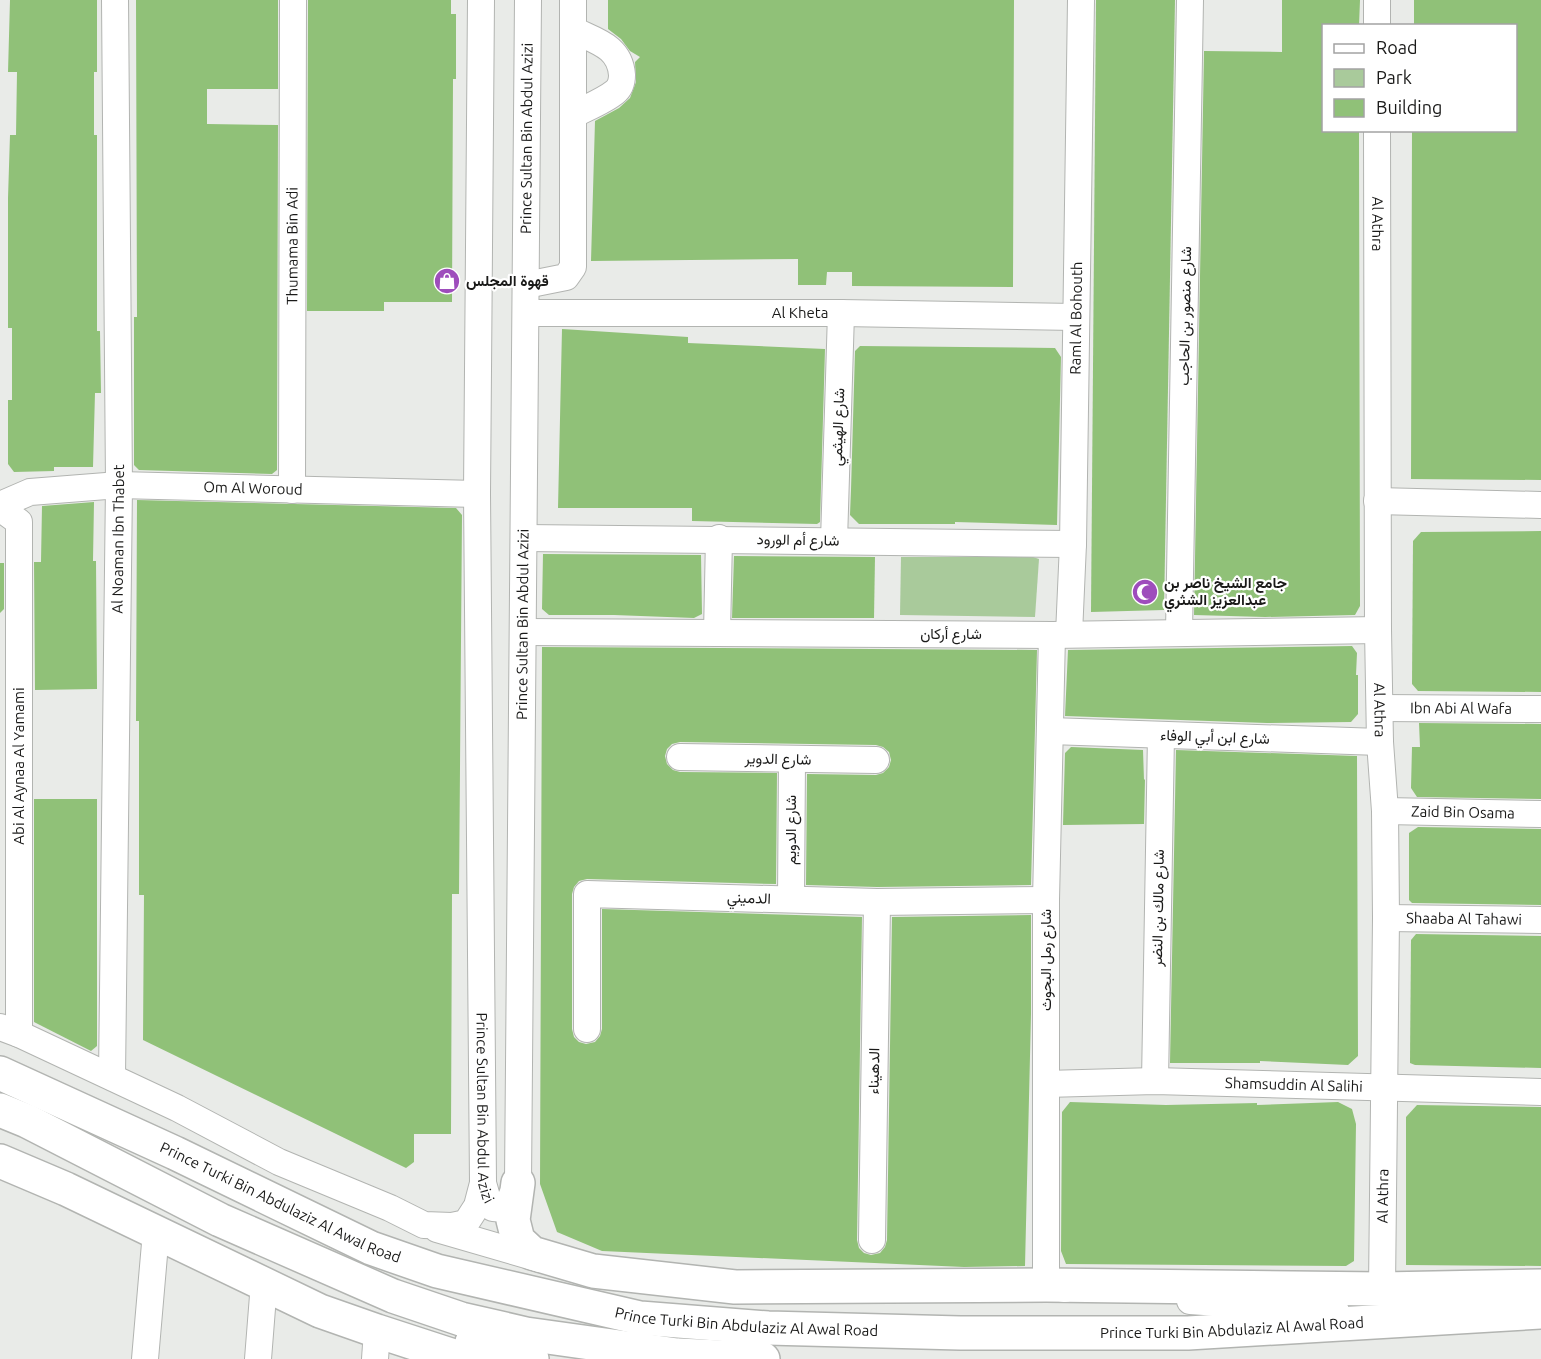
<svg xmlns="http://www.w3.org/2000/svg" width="1541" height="1359" font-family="Ubuntu,Vazirmatn,sans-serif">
	<rect width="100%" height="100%" fill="#e9ebe8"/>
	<path fill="#a9ca9b" d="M901 557H1033L1039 559 1035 617 900 615Z"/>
	<g fill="#90c178">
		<path d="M10 0H97V72H94V135H97V331H100L101 393H95L93 467H54V471L14 472 8 464V400H12V328H8V198L10 135H16L17 72H8Z"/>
		<path d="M136 0H278V89H207V124L278 125 277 470 272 474 139 470 134 465V317H137Z"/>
		<path d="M308 0H451V14H456V79H453L452 302H384V311H307Z"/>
		<path d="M608 0H1014L1013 287 852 286V272H827L826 285H798V259L591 261 595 121 619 108 630 98 636 82 635 62 640 57 630 51 621 39 608 29Z"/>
		<path d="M1096 0H1175L1164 610 1091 612Z"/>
		<path d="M1282 0H1360L1359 26H1323V130H1359L1360 606 1355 615 1265 617 1194 615 1204 51 1282 52Z"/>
		<path d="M1414 0H1541V480L1411 479 1412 130H1515V26H1414Z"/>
		<path d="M562 329 688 337V343L825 349 820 522 817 524 692 521V508H558Z"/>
		<path d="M860 346 1055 348 1061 357 1057 525 955 522V524H859L850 515 851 490 855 351Z"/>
		<path d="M137 500 456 508 462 515 459 894H452L451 1134H414V1162L406 1168 143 1040 144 895H139V721H136Z"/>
		<path d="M94 502 93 561H96L97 689 35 690 34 562H41L42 506Z"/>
		<path d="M1541 531V692L1418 691 1412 684 1413 541 1421 532Z"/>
		<path d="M543 554 701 555 702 614 694 618 614 615H549L542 609Z"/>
		<path d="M734 556 875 557 874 618H732Z"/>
		<path d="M0 563H4V609L0 613Z"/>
		<path d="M1352 646 1357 653 1356 675H1358V714L1351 722 1267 723 1065 716 1068 650Z"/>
		<path d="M542 647 1037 650 1031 885 877 887 806 885 807 774 876 775 883 773 889 767 891 760 889 752 883 747 876 745 680 742 672 744 667 749 665 756 667 764 673 770 680 772 777 773 776 884 587 879 579 881 574 887 572 894V1029L574 1037 579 1042 586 1044 595 1042 600 1036 602 1029V909L862 917 857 1240 859 1248 864 1253 871 1255 880 1253 885 1247 887 1240 892 917 1031 915V1014L1025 1266 964 1267 602 1251 557 1232 540 1184Z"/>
		<path d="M1419 723 1541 724V799L1417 797 1411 788 1412 747H1420Z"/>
		<path d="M1071 747 1143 750 1144 780 1145 779 1144 824 1063 825 1065 753Z"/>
		<path d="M1176 750 1357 756 1358 1056 1348 1065 1260 1061V1063H1170Z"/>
		<path d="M34 799H97V1046L91 1051 34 1022Z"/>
		<path d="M1418 827 1541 829V905L1412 903 1409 900V833Z"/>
		<path d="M1416 934 1541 936V1068L1415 1065 1410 1063 1411 940Z"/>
		<path d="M1070 1102 1166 1105 1257 1103V1105L1338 1102 1352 1109 1356 1124 1354 1261 1346 1266 1066 1264 1061 1251 1062 1112Z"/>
		<path d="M1417 1105 1541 1107V1266L1406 1265V1117Z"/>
	</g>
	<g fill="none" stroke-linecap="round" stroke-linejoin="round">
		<g stroke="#b2b4b1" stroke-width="28">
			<g id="minor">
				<path id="s1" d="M481 0 477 494 483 1183 487 1197 493 1208 505 1209 518 1183 528 0"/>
				<path d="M1377 0V26"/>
				<path d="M573 30C595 41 620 46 622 75 622 81 620 88 615 92 604 101 586 108 573 115"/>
				<path id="s2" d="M1377 130 1378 630 1380 742 1385 811 1386 918 1382 1289"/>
				<path d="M526 285 566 277 573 267V0"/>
				<path id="s3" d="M526 313H841L1075 317"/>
				<path id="s4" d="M292 490 293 0"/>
				<path d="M1377 501 1541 505"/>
				<path id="s5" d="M0 505 30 492 119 485 477 494"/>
				<path d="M0 508 19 522V1034"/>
				<path d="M524 538 1073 544"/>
				<path d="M834 541 841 313"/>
				<path d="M524 632 1052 635 1378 630"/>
				<path d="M1179 632 1190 0"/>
				<path d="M717 633 719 538"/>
				<path id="s6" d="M1069 634 1073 544 1081 0"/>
				<path d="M1052 635 1046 900V1285L1065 1289"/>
				<path id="s7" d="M1381 708 1541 709"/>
				<path d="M1050 731 1380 742"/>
				<path d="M680 757 876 760"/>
				<path id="s8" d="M1385 811 1541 814"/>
				<path d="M791 899 792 760"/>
				<path id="s9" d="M1386 918 1541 920"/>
				<path d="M0 1027 19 1034 177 1108 279 1162 390 1208 424 1225 452 1226 466 1223 477 1206 483 1183"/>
				<path d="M587 1029V894L877 902 1046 900"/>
				<path id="s10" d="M112 1077 119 485 115 0"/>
				<path d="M1155 1081 1161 735"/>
				<path id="s11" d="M1046 1084 1155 1081 1541 1092"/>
				<path d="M437 1229 540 1259"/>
				<path d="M872 1240 877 902"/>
				<path d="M1190 1301 1336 1311"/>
				<path d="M145 1359 156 1232"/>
				<path d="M258 1359 264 1283"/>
				<path d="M375 1359 377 1331"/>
			</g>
		</g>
		<g stroke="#b2b4b1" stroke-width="36">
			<g id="major">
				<path id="s12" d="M0 1073 175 1153 371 1248 437 1271 640 1318 768 1328 960 1333H1188L1541 1312"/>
				<path d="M0 1110 27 1121 220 1220 393 1296 461 1319 526 1334 677 1355 763 1359"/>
				<path d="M0 1161 66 1189 320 1311 377 1331 463 1359"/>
				<path d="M518 1183 513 1220 518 1240 532 1253 593 1271 735 1287 1046 1285 1382 1289 1541 1286"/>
				<path d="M472 1342 532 1359"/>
			</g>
		</g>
		<use href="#minor" stroke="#fff" stroke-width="26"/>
		<use href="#major" stroke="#fff" stroke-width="33"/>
	</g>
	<defs>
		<g id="shop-disc" transform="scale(1.35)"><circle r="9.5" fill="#9e4dbc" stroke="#fff"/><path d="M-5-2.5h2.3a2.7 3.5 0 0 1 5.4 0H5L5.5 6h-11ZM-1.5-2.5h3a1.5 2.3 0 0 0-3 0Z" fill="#fff"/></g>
		<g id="mosque-disc" transform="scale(1.35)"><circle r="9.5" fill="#9e4dbc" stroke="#fff"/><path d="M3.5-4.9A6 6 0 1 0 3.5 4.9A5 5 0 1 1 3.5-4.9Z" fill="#fff"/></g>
	</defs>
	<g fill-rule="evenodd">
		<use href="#shop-disc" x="447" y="281"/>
		<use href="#mosque-disc" x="1145" y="592"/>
	</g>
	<g text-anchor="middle" stroke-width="4.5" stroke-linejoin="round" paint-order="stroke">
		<g font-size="15" fill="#1a1a19" stroke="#fff">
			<text dy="5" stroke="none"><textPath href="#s1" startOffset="2296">Prince Sultan Bin Abdul Azizi</textPath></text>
			<text dy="5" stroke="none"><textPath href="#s2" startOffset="94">Al Athra</textPath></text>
			<text dy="5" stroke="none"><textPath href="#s4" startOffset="244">Thumama Bin Adi</textPath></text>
			<text dy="5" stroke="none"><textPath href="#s3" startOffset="274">Al Kheta</textPath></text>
			<text transform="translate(1185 316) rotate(-89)" y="5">شارع منصور بن الحاجب</text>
			<text dy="5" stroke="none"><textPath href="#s6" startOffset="316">Raml Al Bohouth</textPath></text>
			<text transform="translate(838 427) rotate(-88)" y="5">شارع الهيثمي</text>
			<text dy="5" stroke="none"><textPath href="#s5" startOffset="256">Om Al Woroud</textPath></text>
			<text dy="5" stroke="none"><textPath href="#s10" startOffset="538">Al Noaman Ibn Thabet</textPath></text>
			<text transform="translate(798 540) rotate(1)" y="5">شارع أم الورود</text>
			<text dy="5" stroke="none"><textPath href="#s1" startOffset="1810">Prince Sultan Bin Abdul Azizi</textPath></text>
			<text x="951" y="639">شارع أركان</text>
			<text dy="5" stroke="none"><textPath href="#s7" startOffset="80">Ibn Abi Al Wafa</textPath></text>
			<text dy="5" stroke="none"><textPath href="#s2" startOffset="580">Al Athra</textPath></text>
			<text transform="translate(1215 737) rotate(2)" y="5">شارع ابن أبي الوفاء</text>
			<text transform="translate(778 759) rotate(1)" y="5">شارع الدوير</text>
			<text transform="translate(19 766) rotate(-90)" y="5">Abi Al Aynaa Al Yamami</text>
			<text dy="5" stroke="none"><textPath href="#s8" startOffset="78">Zaid Bin Osama</textPath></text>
			<text transform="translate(791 830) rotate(-90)" y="5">شارع الدويم</text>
			<text transform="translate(749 898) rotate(2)" y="5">الدميني</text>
			<text transform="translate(1158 908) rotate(-89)" y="5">شارع مالك بن النضر</text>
			<text dy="5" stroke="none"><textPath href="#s9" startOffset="78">Shaaba Al Tahawi</textPath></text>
			<text transform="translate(1046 960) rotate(-90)" y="5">شارع رمل البحوث</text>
			<text transform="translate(874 1071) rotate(-89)" y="5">الدهيناء</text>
			<text dy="5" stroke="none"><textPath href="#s11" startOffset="248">Shamsuddin Al Salihi</textPath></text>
			<text dy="5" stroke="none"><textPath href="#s1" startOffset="1108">Prince Sultan Bin Abdul Azizi</textPath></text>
			<text transform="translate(1383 1196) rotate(-89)" y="5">Al Athra</text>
			<text dy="5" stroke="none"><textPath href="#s12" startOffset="309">Prince Turki Bin Abdulaziz Al Awal Road</textPath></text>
			<text dy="5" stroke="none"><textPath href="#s12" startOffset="795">Prince Turki Bin Abdulaziz Al Awal Road</textPath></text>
			<text dy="5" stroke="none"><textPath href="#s12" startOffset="1281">Prince Turki Bin Abdulaziz Al Awal Road</textPath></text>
		</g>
		<g font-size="15" font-weight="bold" fill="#1a1a19" stroke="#fff" text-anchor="start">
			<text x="466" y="286">قهوة المجلس</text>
			<text x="1164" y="588">جامع الشيخ ناصر بن<tspan x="1164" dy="17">عبدالعزيز الشثري</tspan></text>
		</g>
	</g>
	<rect x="1322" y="24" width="195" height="108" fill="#ffffff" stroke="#a3a3a3" stroke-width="1.5"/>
	<rect x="1334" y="44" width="30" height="9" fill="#ffffff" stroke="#a3a3a3" stroke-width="1.5"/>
	<text x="1376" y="54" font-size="18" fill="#1a1a19">Road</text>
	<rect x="1334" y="69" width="30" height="18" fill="#a9ca9b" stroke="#a3a3a3" stroke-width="1.5"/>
	<text x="1376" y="84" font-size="18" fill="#1a1a19">Park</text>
	<rect x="1334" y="99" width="30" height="18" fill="#90c178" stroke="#a3a3a3" stroke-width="1.5"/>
	<text x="1376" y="114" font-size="18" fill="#1a1a19">Building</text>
</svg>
